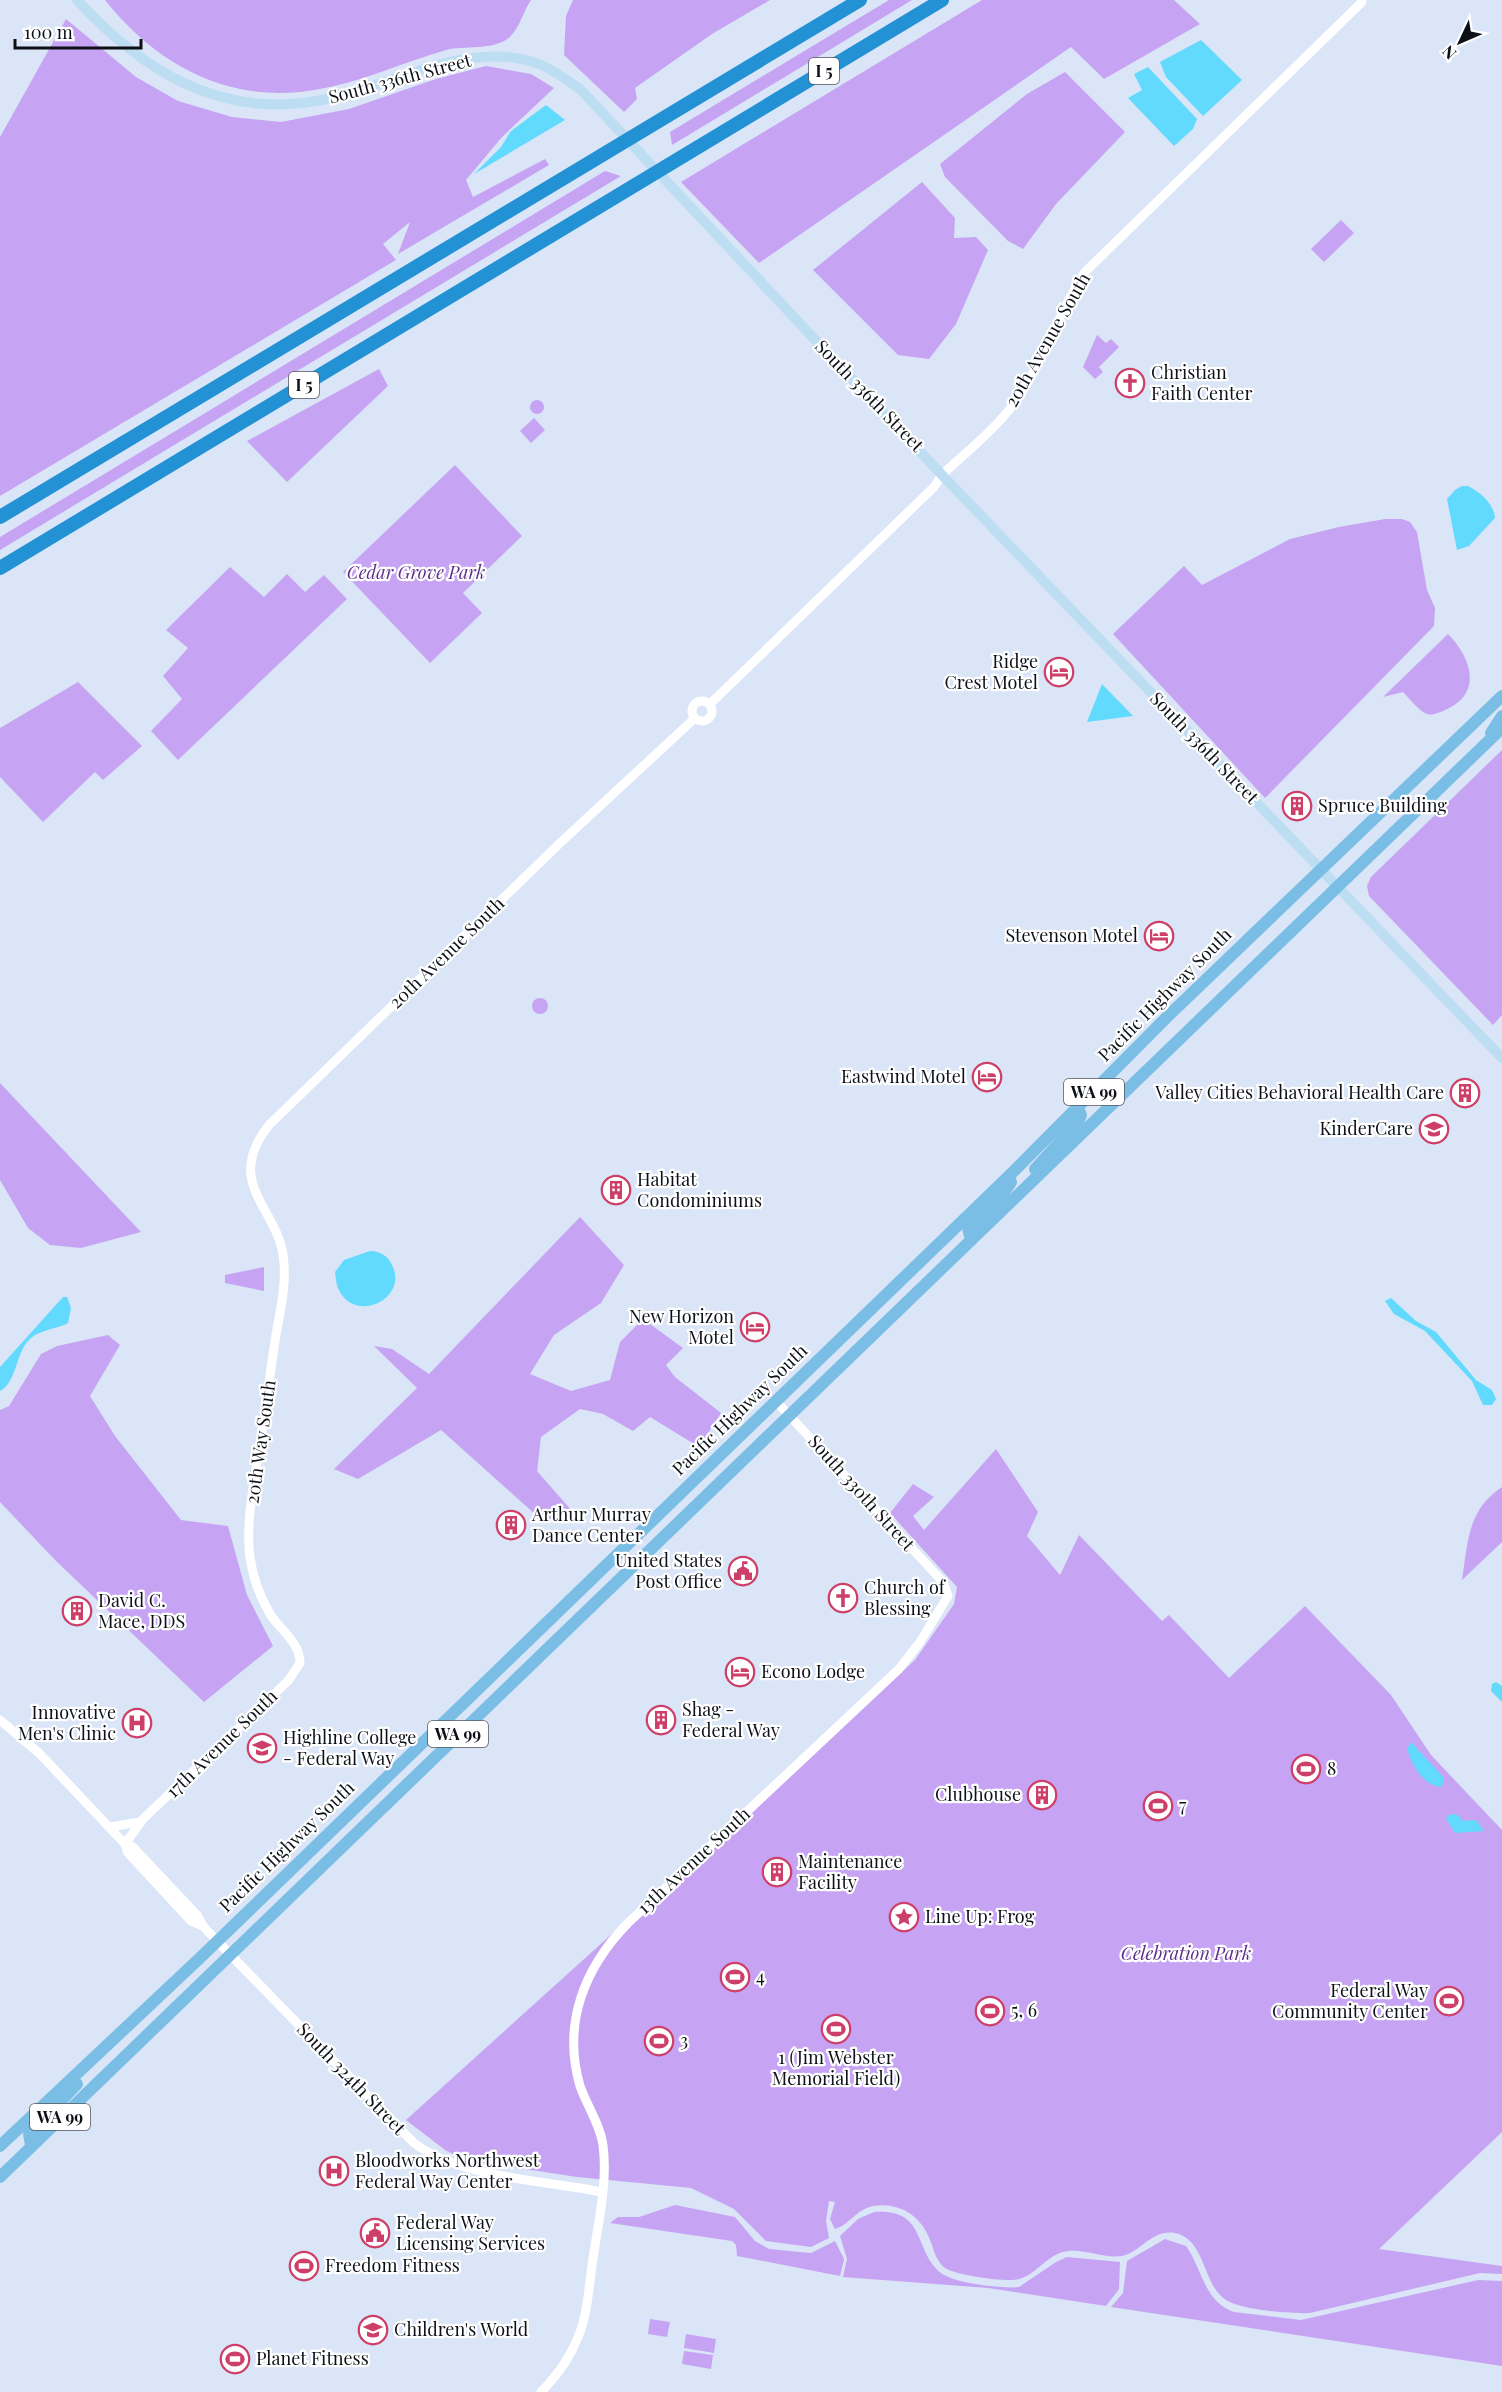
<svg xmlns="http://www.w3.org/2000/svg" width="1502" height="2392" font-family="'Playfair Display',serif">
	<rect width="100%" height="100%" fill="#dae5f7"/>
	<g fill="#c7a4f3">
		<path d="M105 0H531C524 10 521 23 514 32 502 51 470 46 450 49 442 51 433 54 424 57 390 68 355 83 320 89 233 106 158 67 105 0Z"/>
		<path d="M573 0H770L712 34 635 88 637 99 624 112 564 55 566 16Z"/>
		<path d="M889 0H912L672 145 670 132Z"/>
		<path d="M982 0H1174L1200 24 1104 79 1071 47 759 263 681 182Z"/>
		<path d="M66 19 136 77 178 101 232 117 281 122 349 109 436 79 486 66 531 74 554 88 502 137 466 180 473 197 545 159 549 165 398 254 410 222 383 244 396 260 0 496V137Z"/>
		<path d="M1065 72 1125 132 1056 204 1023 249 1008 241 945 177 940 164 1027 94Z"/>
		<path d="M605 171 621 176 0 550V537Z"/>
		<path d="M922 182 955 218 954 238 976 237 988 250 956 324 929 359 898 355 813 270Z"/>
		<path d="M1341 220 1354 233 1324 262 1311 249Z"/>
		<path d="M1097 335 1106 343 1111 339 1119 347 1099 367 1103 372 1095 379 1083 367Z"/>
		<path d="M379 369 388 386 287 482 247 441Z"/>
		<circle cx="537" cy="407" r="7"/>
		<path d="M534 418 545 430 531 443 520 431Z"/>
		<path d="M455 465 522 536 463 593 482 613 430 663 343 572Z"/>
		<path d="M1385 519H1402L1410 522 1417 532 1427 590 1435 608 1434 626 1265 798 1113 634 1184 566 1202 585 1290 539 1339 527Z"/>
		<path d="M230 567 264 597 287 574 305 592 324 575 347 599 178 760 151 731 182 699 163 676 188 648 166 630Z"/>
		<path d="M1448 634C1471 657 1484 694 1445 710 1440 712 1432 716 1427 714 1419 711 1409 698 1403 692L1383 697Z"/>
		<path d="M78 682 142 746 103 780 95 772 43 822 0 777V728Z"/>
		<path d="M1502 750V1015L1493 1025 1369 896 1367 886 1371 877Z"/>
		<circle cx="540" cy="1006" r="8"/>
		<path d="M0 1083 141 1232 81 1248 50 1245 28 1228 0 1180Z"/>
		<path d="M580 1217 624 1265 601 1303 554 1335 530 1374 571 1391 610 1380 620 1342 643 1319 683 1348 666 1365 675 1377 721 1413 699 1447 650 1417 633 1431 603 1414 580 1409 541 1437 537 1471 572 1511 545 1523 441 1430 358 1479 334 1469 417 1388 374 1346 392 1349 429 1374Z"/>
		<path d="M264 1267V1291L225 1283V1275Z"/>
		<path d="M108 1335 120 1345 90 1396 115 1436 181 1520 228 1526 247 1595 273 1646 204 1702 56 1561 0 1502V1410L9 1406 41 1354 57 1346Z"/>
		<path d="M996 1449 1038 1512 1027 1536 1060 1575 1079 1535 1162 1621 1169 1615 1229 1678 1305 1606 1391 1695 1431 1755 1502 1830V2132L1379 2249 1502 2266V2274L1480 2273 1310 2313C1292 2314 1235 2310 1222 2297 1203 2280 1204 2239 1175 2233 1152 2229 1141 2252 1122 2256 1102 2259 1082 2247 1063 2252 1044 2257 1033 2280 1012 2280 999 2281 956 2275 945 2268 936 2261 934 2250 930 2240 921 2216 900 2202 873 2206 857 2209 849 2225 835 2229L830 2219 835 2202 829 2201 826 2221 829 2238 811 2247 766 2241 734 2209 691 2188 577 2177 465 2160 445 2150 406 2120 915 1660 954 1604 957 1587 890 1513 913 1484 934 1497 913 1516 924 1530Z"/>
		<path d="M1502 1487V1542L1462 1580C1468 1543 1467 1510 1502 1487Z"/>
		<path d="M675 2205 735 2217 755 2241 769 2249 811 2253 835 2241 844 2259 840 2276 737 2256 736 2245 732 2241 610 2223 618 2217H639Z"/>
		<path d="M874 2212C927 2208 913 2250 941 2273 953 2283 1003 2289 1019 2287L1056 2262 1067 2257 1120 2262 1119 2289 1106 2306 988 2288 843 2277 847 2259 840 2236 858 2219Z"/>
		<path d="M1165 2239 1186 2246C1202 2268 1204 2302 1234 2312L1301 2320 1478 2280 1502 2281V2366L1111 2307 1123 2293 1127 2261Z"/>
		<path d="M650 2319 670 2322 667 2337 648 2334Z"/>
		<path d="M686 2334 716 2339 714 2353 684 2348Z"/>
		<path d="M684 2351 713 2355 711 2369 682 2364Z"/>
	</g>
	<g fill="#62dafe">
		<path d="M1201 40 1242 80 1203 116 1166 77 1160 62Z"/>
		<path d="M1148 67 1197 119 1193 129 1174 146 1128 98 1142 90 1134 74Z"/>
		<path d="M546 105 565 120 474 174 501 147 511 131Z"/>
		<path d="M1462 486H1468C1480 492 1494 504 1495 518L1469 546 1457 550 1447 499 1455 490Z"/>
		<path d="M1102 684 1133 716 1087 722Z"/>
		<path d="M370 1251C380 1251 388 1256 392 1265 409 1299 355 1324 339 1290 336 1285 336 1278 335 1272L344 1260Z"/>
		<path d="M63 1297H67L71 1308 68 1323C55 1330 39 1329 28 1341 16 1354 16 1383 0 1391V1367Z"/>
		<path d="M1391 1298 1416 1321 1436 1332 1476 1380 1492 1390 1496 1399 1492 1405H1483L1472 1381 1425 1331 1394 1314 1385 1301Z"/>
		<path d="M1496 1682 1502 1686V1702L1491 1691 1492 1684Z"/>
		<path d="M1411 1742 1444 1778 1442 1787C1423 1786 1412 1765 1407 1749Z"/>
		<path d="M1450 1814 1458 1815 1463 1821 1476 1820 1484 1831 1455 1833 1446 1818Z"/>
	</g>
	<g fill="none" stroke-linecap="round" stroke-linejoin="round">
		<g stroke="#fff" stroke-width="9">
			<circle cx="702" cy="711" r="10"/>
			<path d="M710 704 934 487 942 475C964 454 990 434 1009 410 1042 368 1056 316 1085 272L1362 2"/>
			<path d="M0 1720 40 1754 125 1844 133 1847 197 1915 203 1926 216 1940 414 2143C460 2178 544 2180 601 2192"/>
			<path d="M110 1827 140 1822"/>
			<path d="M125 1844 143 1819 288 1681 300 1663C300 1642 280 1630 270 1614 260 1597 253 1577 250 1558 246 1527 252 1494 257 1463 264 1422 269 1381 275 1341 279 1315 286 1290 284 1264 282 1209 221 1186 269 1125L559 844 695 718"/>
			<path d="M125 1844 128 1853 191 1921 203 1926"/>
			<path d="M541 2392C558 2375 570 2358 579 2335 588 2312 589 2284 593 2259 598 2223 608 2182 603 2145 600 2124 587 2106 580 2086 562 2024 584 1968 628 1923L899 1669 920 1642 948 1596 943 1582 775 1400"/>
		</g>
		<path stroke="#bddef2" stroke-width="10" d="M77 0C142 70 217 118 317 101 387 89 471 36 541 65 555 71 567 80 580 89L942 475 1502 1058"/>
		<g stroke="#7abee5" stroke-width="12">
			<path d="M1491 733 1502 716"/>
			<path d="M1035 1169 1078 1122 1081 1115 1078 1108"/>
			<path d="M971 1240 968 1228 1002 1195 1011 1182"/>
			<path d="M31 2145 29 2134 77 2084"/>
			<path d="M0 2146 202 1956 1013 1172 1168 1016 1502 696"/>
			<path d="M0 2177 1502 728"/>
		</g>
		<g stroke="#2292d4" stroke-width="14">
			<path d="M0 517 860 0"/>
			<path d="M0 568 942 0"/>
		</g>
	</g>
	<defs>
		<g id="church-ring" transform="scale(1.5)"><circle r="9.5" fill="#fff" stroke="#cd3f69" stroke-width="1.5"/><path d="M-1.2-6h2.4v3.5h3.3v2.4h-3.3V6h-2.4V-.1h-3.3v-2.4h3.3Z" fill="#cd3f69"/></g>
		<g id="hotel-ring" transform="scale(1.5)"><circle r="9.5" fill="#fff" stroke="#cd3f69" stroke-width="1.5"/><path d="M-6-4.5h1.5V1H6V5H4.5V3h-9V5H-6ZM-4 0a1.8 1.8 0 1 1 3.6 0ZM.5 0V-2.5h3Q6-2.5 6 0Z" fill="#cd3f69"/></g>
		<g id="building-ring" transform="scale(1.5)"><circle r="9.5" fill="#fff" stroke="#cd3f69" stroke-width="1.5"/><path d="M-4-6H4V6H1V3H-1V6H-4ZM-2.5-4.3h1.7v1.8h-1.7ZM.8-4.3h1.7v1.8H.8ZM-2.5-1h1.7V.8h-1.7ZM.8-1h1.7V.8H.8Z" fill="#cd3f69"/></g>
		<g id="school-ring" transform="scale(1.5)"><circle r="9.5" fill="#fff" stroke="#cd3f69" stroke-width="1.5"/><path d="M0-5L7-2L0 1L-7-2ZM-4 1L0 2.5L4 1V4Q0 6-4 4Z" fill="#cd3f69"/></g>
		<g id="civic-ring" transform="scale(1.5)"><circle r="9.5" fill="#fff" stroke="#cd3f69" stroke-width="1.5"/><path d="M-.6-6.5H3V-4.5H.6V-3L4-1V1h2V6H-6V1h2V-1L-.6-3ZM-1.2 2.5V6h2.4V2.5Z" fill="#cd3f69"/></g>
		<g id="hospital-ring" transform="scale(1.5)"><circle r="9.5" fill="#fff" stroke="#cd3f69" stroke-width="1.5"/><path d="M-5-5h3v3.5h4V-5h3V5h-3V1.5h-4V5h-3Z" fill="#cd3f69"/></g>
		<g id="university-ring" transform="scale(1.5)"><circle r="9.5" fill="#fff" stroke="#cd3f69" stroke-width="1.5"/><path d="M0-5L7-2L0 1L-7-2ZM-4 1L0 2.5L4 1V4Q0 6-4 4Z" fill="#cd3f69"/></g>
		<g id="stadium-ring" transform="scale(1.5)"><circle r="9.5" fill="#fff" stroke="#cd3f69" stroke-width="1.5"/><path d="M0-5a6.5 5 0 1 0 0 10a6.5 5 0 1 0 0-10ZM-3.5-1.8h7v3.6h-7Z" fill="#cd3f69"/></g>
		<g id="sight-ring" transform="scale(1.5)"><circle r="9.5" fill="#fff" stroke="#cd3f69" stroke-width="1.5"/><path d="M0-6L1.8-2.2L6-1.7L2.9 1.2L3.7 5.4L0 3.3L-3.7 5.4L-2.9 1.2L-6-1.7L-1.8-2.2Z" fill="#cd3f69"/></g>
	</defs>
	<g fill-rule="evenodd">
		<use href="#church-ring" x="1130" y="383"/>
		<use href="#hotel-ring" x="1059" y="672"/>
		<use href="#building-ring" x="1297" y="806"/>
		<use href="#hotel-ring" x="1159" y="936"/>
		<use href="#hotel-ring" x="987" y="1077"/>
		<use href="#building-ring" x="1465" y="1093"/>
		<use href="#school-ring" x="1434" y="1129"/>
		<use href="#building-ring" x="616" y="1190"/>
		<use href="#hotel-ring" x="755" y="1327"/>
		<use href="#building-ring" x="511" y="1525"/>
		<use href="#civic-ring" x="743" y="1571"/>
		<use href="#church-ring" x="843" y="1598"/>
		<use href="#building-ring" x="77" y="1611"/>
		<use href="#hotel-ring" x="740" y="1672"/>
		<use href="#building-ring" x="661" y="1720"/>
		<use href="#hospital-ring" x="137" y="1723"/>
		<use href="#university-ring" x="262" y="1748"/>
		<use href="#stadium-ring" x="1306" y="1769"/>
		<use href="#building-ring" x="1042" y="1795"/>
		<use href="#stadium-ring" x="1158" y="1806"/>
		<use href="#building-ring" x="777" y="1872"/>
		<use href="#sight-ring" x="904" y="1917"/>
		<use href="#stadium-ring" x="735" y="1977"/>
		<use href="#stadium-ring" x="1449" y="2001"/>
		<use href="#stadium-ring" x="990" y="2011"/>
		<use href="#stadium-ring" x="836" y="2029"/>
		<use href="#stadium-ring" x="659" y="2041"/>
		<use href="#hospital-ring" x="334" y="2171"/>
		<use href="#civic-ring" x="375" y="2233"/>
		<use href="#stadium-ring" x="304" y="2266"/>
		<use href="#school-ring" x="373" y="2330"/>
		<use href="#stadium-ring" x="235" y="2359"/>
	</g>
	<g text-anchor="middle" stroke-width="4.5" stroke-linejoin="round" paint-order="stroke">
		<g fill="#fff" stroke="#56585d" stroke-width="1.5">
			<rect x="809" y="58" width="30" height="26" rx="4.5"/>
			<rect x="289" y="372" width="30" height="26" rx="4.5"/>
			<rect x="1064" y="1079" width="60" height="26" rx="4.5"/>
			<rect x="428" y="1721" width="60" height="26" rx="4.5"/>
			<rect x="30" y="2104" width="60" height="26" rx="4.5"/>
		</g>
		<g font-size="16" font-weight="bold" fill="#0d1117">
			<text x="824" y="77">I 5</text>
			<text x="304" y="391">I 5</text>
			<text x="1094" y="1098">WA 99</text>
			<text x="458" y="1740">WA 99</text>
			<text x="60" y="2123">WA 99</text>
		</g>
		<g font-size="18" fill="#0d1117" stroke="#fff">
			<text transform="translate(400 79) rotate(-15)" y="6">South 336th Street</text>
			<text transform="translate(1048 340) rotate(-60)" y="6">20th Avenue South</text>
			<text transform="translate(869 396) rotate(46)" y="6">South 336th Street</text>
			<text transform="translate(1204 748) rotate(46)" y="6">South 336th Street</text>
			<text transform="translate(447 953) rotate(-44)" y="6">20th Avenue South</text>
			<text transform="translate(1165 995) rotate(-45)" y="6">Pacific Highway South</text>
			<text transform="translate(740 1410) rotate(-44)" y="6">Pacific Highway South</text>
			<text transform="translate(261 1442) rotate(-82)" y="6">20th Way South</text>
			<text transform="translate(861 1493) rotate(48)" y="6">South 330th Street</text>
			<text transform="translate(222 1744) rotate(-44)" y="6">17th Avenue South</text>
			<text transform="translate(287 1847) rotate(-44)" y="6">Pacific Highway South</text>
			<text transform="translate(694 1861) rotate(-43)" y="6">13th Avenue South</text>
			<text transform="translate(351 2079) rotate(46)" y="6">South 324th Street</text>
		</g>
		<g font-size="18" fill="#0d1117" stroke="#fff" text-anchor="start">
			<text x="1151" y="379">Christian<tspan x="1151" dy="21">Faith Center</tspan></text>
			<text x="1038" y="668" text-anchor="end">Ridge<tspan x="1038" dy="21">Crest Motel</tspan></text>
			<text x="1318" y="812">Spruce Building</text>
			<text x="1138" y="942" text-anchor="end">Stevenson Motel</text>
			<text x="966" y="1083" text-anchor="end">Eastwind Motel</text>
			<text x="1444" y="1099" text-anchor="end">Valley Cities Behavioral Health Care</text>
			<text x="1413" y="1135" text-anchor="end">KinderCare</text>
			<text x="637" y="1186">Habitat<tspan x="637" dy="21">Condominiums</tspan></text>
			<text x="734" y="1323" text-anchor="end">New Horizon<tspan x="734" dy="21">Motel</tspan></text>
			<text x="532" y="1521">Arthur Murray<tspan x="532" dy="21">Dance Center</tspan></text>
			<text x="722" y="1567" text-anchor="end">United States<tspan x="722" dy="21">Post Office</tspan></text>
			<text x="864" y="1594">Church of<tspan x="864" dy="21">Blessing</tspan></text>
			<text x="98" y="1607">David C.<tspan x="98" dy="21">Mace, DDS</tspan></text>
			<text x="761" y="1678">Econo Lodge</text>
			<text x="682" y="1716">Shag -<tspan x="682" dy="21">Federal Way</tspan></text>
			<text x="116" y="1719" text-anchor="end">Innovative<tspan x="116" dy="21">Men's Clinic</tspan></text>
			<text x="283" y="1744">Highline College<tspan x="283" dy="21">- Federal Way</tspan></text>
			<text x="1327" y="1775">8</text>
			<text x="1021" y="1801" text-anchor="end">Clubhouse</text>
			<text x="1179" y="1812">7</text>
			<text x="798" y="1868">Maintenance<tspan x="798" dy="21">Facility</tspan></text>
			<text x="925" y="1923">Line Up: Frog</text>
			<text x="756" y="1983">4</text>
			<text x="1428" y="1997" text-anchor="end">Federal Way<tspan x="1428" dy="21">Community Center</tspan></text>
			<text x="1011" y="2017">5, 6</text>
			<text x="680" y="2047">3</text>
			<text x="836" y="2064" text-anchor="middle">1 (Jim Webster<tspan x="836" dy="21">Memorial Field)</tspan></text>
			<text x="355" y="2167">Bloodworks Northwest<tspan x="355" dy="21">Federal Way Center</tspan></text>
			<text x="396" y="2229">Federal Way<tspan x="396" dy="21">Licensing Services</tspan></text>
			<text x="325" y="2272">Freedom Fitness</text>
			<text x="394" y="2336">Children's World</text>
			<text x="256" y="2365">Planet Fitness</text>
		</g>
		<g font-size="18" font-style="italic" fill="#5d2e8a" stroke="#fff">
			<text x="416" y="579">Cedar Grove Park</text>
			<text x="1186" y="1960">Celebration Park</text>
		</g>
	</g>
	<g transform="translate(1460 42) rotate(226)" stroke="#ffffff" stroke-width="4.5" paint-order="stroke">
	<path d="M0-4.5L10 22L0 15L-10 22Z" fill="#0d1117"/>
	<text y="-9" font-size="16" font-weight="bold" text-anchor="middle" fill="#0d1117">N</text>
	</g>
	<path d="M15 39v9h126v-9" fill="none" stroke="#0d1117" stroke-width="3"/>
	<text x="24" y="39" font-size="18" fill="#0d1117" stroke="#ffffff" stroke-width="4.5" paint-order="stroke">100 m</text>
</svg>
